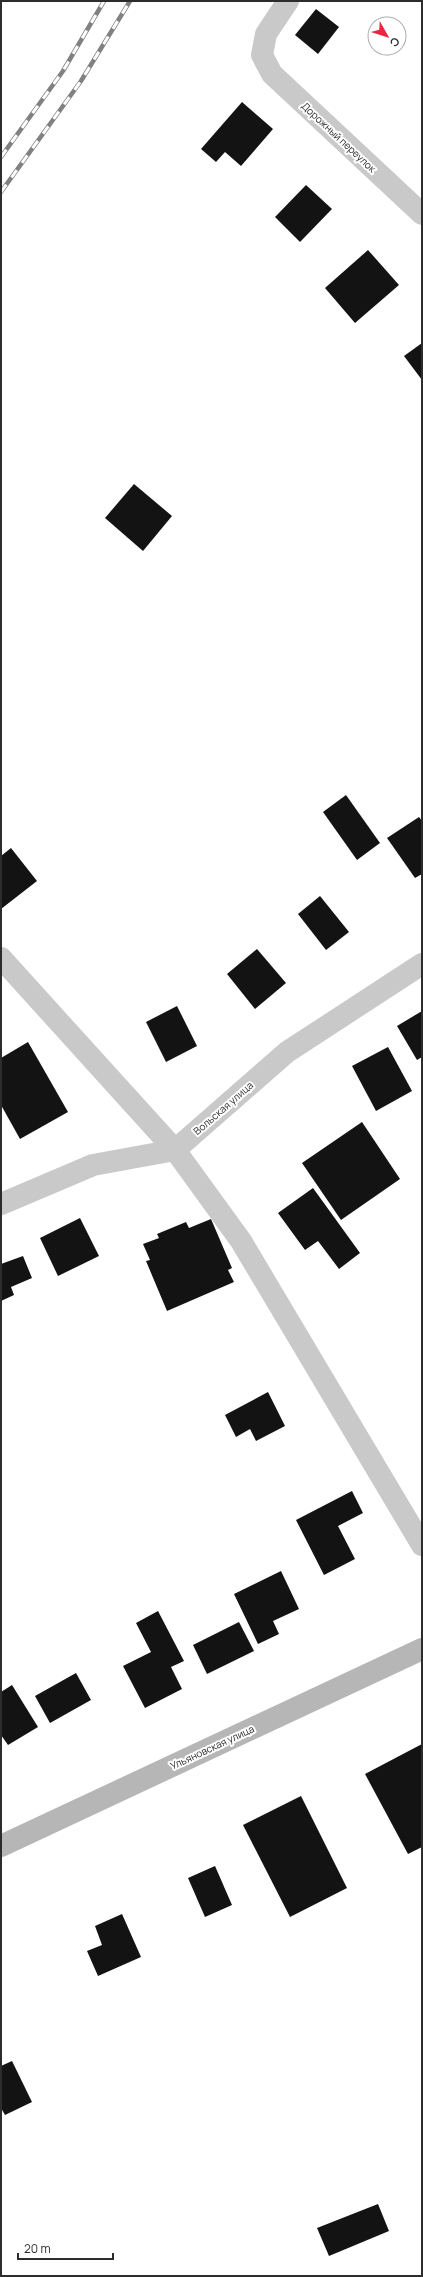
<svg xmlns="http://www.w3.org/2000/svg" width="423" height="2277" font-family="Manrope,sans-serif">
	<rect width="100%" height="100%" fill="#fff"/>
	<g fill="#131313">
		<path d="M316 9 339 27 318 54 295 35Z"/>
		<path d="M242 102 273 129 241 166 225 152 216 162 201 149Z"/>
		<path d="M306 185 332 209 300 242 275 217Z"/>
		<path d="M368 250 399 285 355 323 325 288Z"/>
		<path d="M422 343V380L404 356Z"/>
		<path d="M134 484 172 516 143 551 105 518Z"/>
		<path d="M346 795 380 843 357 860 323 812Z"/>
		<path d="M419 817 422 821V874L415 878 387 838Z"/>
		<path d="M11 848 37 881 1 909V856Z"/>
		<path d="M320 896 349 932 326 950 298 914Z"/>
		<path d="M257 949 286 983 255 1009 227 974Z"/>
		<path d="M177 1006 197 1046 166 1062 146 1022Z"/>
		<path d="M422 1011V1057L417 1060 397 1026Z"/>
		<path d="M28 1042 68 1112 20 1139 1 1105V1058Z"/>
		<path d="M388 1047 412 1091 376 1111 352 1066Z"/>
		<path d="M362 1122 400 1179 341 1220 302 1163Z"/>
		<path d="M313 1188 360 1253 339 1269 318 1241 305 1250 278 1213Z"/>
		<path d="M80 1218 99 1256 58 1276 40 1238Z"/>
		<path d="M211 1219 232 1268 228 1270 234 1282 167 1311 146 1261 150 1260 143 1244 159 1238 157 1234 186 1222 189 1228Z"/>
		<path d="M23 1256 32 1278 11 1287 14 1295 1 1301V1264Z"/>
		<path d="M268 1392 285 1426 256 1441 250 1429 236 1437 225 1415Z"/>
		<path d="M352 1491 363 1513 338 1526 355 1559 324 1575 296 1520Z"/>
		<path d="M281 1571 299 1609 273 1621 279 1634 258 1644 234 1594Z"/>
		<path d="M158 1611 184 1661 171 1667 182 1689 145 1708 123 1666 151 1652 136 1623Z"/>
		<path d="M239 1622 254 1651 207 1674 193 1645Z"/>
		<path d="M76 1673 91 1700 50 1723 35 1696Z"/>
		<path d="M12 1685 38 1727 8 1745 1 1735V1692Z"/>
		<path d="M422 1744V1847L408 1854 365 1774Z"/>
		<path d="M301 1796 347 1888 290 1917 243 1825Z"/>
		<path d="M215 1866 232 1905 205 1917 188 1878Z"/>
		<path d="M122 1914 141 1957 98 1976 87 1951 102 1945 95 1926Z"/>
		<path d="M12 2061 32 2102 5 2115 1 2108V2066Z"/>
		<path d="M378 2204 389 2231 329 2256 317 2228Z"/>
	</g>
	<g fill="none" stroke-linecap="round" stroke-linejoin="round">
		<g stroke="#c9c9c9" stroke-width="22">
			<path d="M288 1 266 34 262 55 272 74 422 214"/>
			<path d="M1 958 175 1150 241 1241 422 1545"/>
			<path d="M1 1204 93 1165 175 1150 287 1052 422 964"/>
		</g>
		<path stroke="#b6b6b6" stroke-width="22" d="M1 1846 422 1649"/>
		<g stroke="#818181" stroke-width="4.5">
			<g id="rail">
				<path d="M1 157 63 71 104 1"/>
				<path d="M1 192 81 81 130 1"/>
			</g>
		</g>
		<use href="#rail" stroke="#fff" stroke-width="3" stroke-dasharray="9" stroke-linecap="butt"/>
	</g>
	<g text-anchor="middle" stroke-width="4" stroke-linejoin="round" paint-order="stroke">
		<g font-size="10" fill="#2c2c2c" stroke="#fff">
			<text transform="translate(339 137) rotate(43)" y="4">Дорожный переулок</text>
			<text transform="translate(223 1108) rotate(-41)" y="4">Вольская улица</text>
			<text transform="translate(212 1747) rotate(-25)" y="4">Ульяновская улица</text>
		</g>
	</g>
	<rect width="423" height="2277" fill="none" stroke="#2c2c2c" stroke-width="4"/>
	<g transform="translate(387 36) rotate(129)"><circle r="19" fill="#ffffff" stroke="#ababab"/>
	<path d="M0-3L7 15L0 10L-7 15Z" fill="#ea2640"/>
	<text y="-6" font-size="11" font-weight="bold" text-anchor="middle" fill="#2c2c2c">С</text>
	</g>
	<path d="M18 2253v6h95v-6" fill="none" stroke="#2c2c2c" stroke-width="2"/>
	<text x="24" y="2253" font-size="12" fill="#2c2c2c" stroke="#ffffff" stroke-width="3" paint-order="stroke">20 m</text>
</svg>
